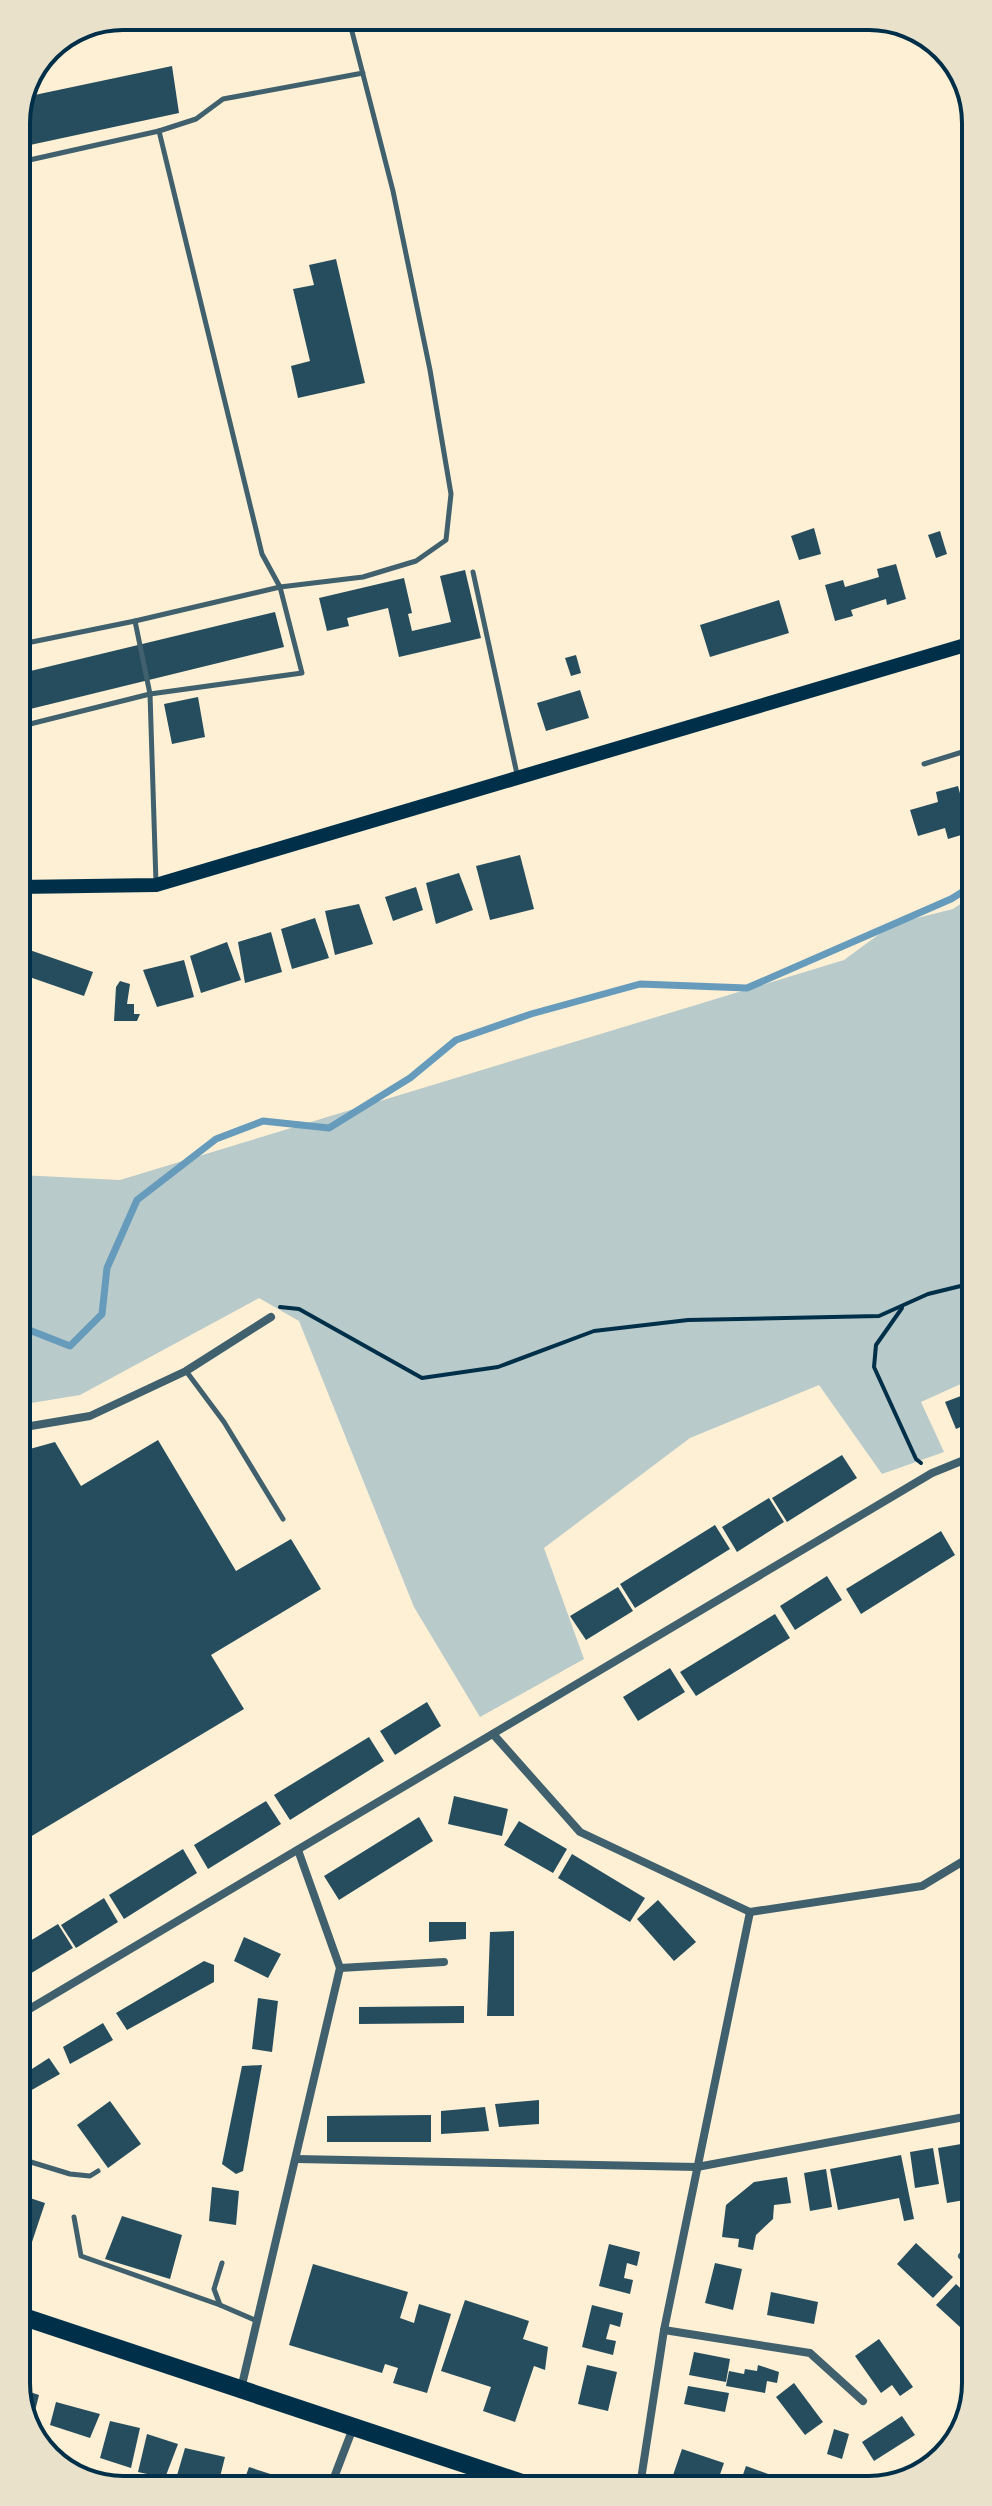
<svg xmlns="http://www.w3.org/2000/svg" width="992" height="2506" font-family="'PT Sans Narrow',sans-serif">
	<rect width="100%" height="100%" fill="#fdf0d5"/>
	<path fill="#b9caca" d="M972 896 974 1378 921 1402 944 1452 882 1474 819 1385 690 1438 544 1548 584 1659 480 1717 414 1607 299 1321 259 1298 80 1395 19 1405V1175L120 1180 844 960 893 924 953 909Z"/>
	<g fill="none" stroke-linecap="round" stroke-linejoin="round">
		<path stroke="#669bbc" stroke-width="7" d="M19 1326 70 1346 102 1314 107 1268 137 1200 216 1139 263 1121 329 1128 410 1078 456 1040 531 1014 640 984 747 988 951 899 972 886"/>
	</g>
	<g fill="#264d5e">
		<path d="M172 66 179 113 16 148V117L25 97Z"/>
		<path d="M336 259 365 383 298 398 291 366 310 361 293 289 314 285 309 265Z"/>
		<path d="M814 528 821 554 799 560 791 536Z"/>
		<path d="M940 531 947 554 936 558 928 535Z"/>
		<path d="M972 559V592H971L961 563Z"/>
		<path d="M896 564 906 599 887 605 886 599 851 610 853 616 835 621 825 585 843 580 845 587 879 577 877 569Z"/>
		<path d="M465 570 481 638 399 657 388 608 347 618 349 626 327 631 319 598 404 578 412 613 408 614 412 631 451 622 440 576Z"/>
		<path d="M779 600 789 633 710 657 700 625Z"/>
		<path d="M275 612 284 647 18 712V674Z"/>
		<path d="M576 655 581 673 571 676 565 658Z"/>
		<path d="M580 690 589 718 546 731 537 703Z"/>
		<path d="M198 697 205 737 172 744 164 704Z"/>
		<path d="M958 786 962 801 970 798 968 791 972 790V812L966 814 971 832 948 839 945 828 918 836 910 810 938 802 936 792Z"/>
		<path d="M520 855 534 909 490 920 476 866Z"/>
		<path d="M459 873 473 910 436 924 426 883Z"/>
		<path d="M416 887 423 910 393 921 385 897Z"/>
		<path d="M359 904 373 944 335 955 325 911Z"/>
		<path d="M315 918 329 958 292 969 281 929Z"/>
		<path d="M271 932 282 972 245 983 238 942Z"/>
		<path d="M227 942 241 980 201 993 190 956Z"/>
		<path d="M18 946 93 972 84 996 18 973Z"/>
		<path d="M184 960 194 997 157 1007 143 970Z"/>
		<path d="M120 981 130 984 127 1004H134V1014H140L137 1021H114L116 987Z"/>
		<path d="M974 1391V1421L956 1429 945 1402Z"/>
		<path d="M158 1440 236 1571 291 1539 321 1589 211 1655 244 1709 20 1843 19 1452 55 1442 81 1486Z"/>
		<path d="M842 1455 857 1478 787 1522 772 1498Z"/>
		<path d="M769 1498 784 1522 737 1552 722 1527Z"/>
		<path d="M974 1512V1539L962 1519Z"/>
		<path d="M715 1525 730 1549 635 1608 620 1584Z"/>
		<path d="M941 1531 955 1555 861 1614 846 1589Z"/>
		<path d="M827 1576 842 1600 795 1630 780 1606Z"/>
		<path d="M618 1587 633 1611 586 1640 570 1616Z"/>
		<path d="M775 1614 790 1638 696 1696 680 1672Z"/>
		<path d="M670 1668 685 1692 638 1721 623 1697Z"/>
		<path d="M427 1702 441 1726 395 1755 380 1731Z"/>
		<path d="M369 1737 384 1761 290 1820 274 1795Z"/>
		<path d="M454 1796 508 1809 502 1836 448 1824Z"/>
		<path d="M266 1801 281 1824 208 1869 194 1845Z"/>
		<path d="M419 1817 433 1841 339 1900 324 1876Z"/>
		<path d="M519 1821 567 1849 553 1873 504 1845Z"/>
		<path d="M183 1849 197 1873 124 1919 109 1895Z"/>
		<path d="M572 1854 645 1898 630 1922 558 1878Z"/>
		<path d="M104 1898 118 1922 76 1948 61 1925Z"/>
		<path d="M658 1900 696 1942 674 1961 637 1919Z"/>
		<path d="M429 1922H466V1939L429 1942Z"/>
		<path d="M58 1924 73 1948 28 1975 20 1963V1947Z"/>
		<path d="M514 1931V2016H487L490 1932Z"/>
		<path d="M244 1937 281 1954 268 1978 234 1961Z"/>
		<path d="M204 1961 214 1965V1982L127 2030 116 2013Z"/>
		<path d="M258 1998 278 2001 272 2052 252 2049Z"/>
		<path d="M464 2006V2023L359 2024V2007Z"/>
		<path d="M103 2023 113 2040 70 2064 63 2047Z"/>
		<path d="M49 2058 60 2074 21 2096V2076Z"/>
		<path d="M262 2065 243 2171 236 2174 222 2164 242 2066Z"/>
		<path d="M539 2100V2124L499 2127 495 2104Z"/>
		<path d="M110 2101 141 2144 108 2168 77 2125Z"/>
		<path d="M485 2107 489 2131 441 2134V2111Z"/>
		<path d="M431 2115V2142H327V2116Z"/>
		<path d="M967 2143 976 2198 947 2203 938 2148Z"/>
		<path d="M933 2148 939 2184 915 2188 910 2152Z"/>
		<path d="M901 2155 914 2219 904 2221 899 2198 838 2210 830 2169Z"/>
		<path d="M826 2169 832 2207 810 2211 804 2173Z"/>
		<path d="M787 2177 791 2203 774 2205 773 2219 756 2235 753 2250 738 2247 739 2239 722 2237 726 2205 754 2182Z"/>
		<path d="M212 2187 239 2191 236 2225 209 2221Z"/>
		<path d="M21 2195 45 2203 30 2248 21 2245Z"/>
		<path d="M122 2216 182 2235 170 2279 105 2259Z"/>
		<path d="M916 2243 953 2277 933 2298 897 2264Z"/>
		<path d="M609 2244 640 2252 637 2266 627 2263 624 2278 633 2280 630 2294 599 2286Z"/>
		<path d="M715 2263 742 2269 733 2310 705 2303Z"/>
		<path d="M313 2264 408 2292 400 2318 414 2323 419 2304 451 2314 427 2393 393 2383 398 2368 385 2364 382 2373 289 2345Z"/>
		<path d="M956 2284 976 2303V2335L973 2339 936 2305Z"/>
		<path d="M771 2292 818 2302 814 2324 767 2315Z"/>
		<path d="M465 2300 529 2321 523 2339 548 2347 545 2370 534 2366 515 2422 483 2411 491 2387 441 2371Z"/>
		<path d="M592 2305 623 2313 620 2327 610 2324 606 2339 616 2341 613 2355 582 2347Z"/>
		<path d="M879 2339 913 2387 900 2396 892 2385 881 2393 855 2356Z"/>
		<path d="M694 2352 730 2359 726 2382 689 2375Z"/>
		<path d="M587 2365 617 2372 608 2411 578 2404Z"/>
		<path d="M758 2365 779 2372 777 2383 767 2381 765 2393 726 2386 729 2371 744 2374 745 2369 757 2371Z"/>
		<path d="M794 2383 823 2422 805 2435 776 2397Z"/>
		<path d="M688 2386 729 2393 725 2412 684 2404Z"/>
		<path d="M21 2389 39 2395 33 2419 22 2415Z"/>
		<path d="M56 2402 100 2414 90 2438 50 2425Z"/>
		<path d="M902 2416 915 2435 874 2461 862 2442Z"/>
		<path d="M110 2421 140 2428 131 2468 100 2458Z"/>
		<path d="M834 2429 849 2434 842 2459 827 2454Z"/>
		<path d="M147 2434 178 2444 165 2478 138 2472Z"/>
		<path d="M185 2448 225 2457 217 2489H173Z"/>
		<path d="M682 2449 724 2463 716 2486H695L672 2478Z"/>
		<path d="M746 2466 787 2481 786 2485 739 2486Z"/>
		<path d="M249 2467 289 2480 287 2489H241Z"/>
	</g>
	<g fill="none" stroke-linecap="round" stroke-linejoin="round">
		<g stroke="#003049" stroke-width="4">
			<path d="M280 1307 299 1309 422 1378 498 1367 594 1331 688 1320 879 1316 928 1294 973 1283"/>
			<path d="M902 1308 876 1345 874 1367 916 1459 921 1463"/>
		</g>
		<g stroke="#3f606c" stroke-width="5">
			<path d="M348 16 393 191 430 370 451 494 446 540 416 561 363 577 280 587 262 554 159 131 196 119 223 99 363 73"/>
			<path d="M67 39 164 16"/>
			<path d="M16 163 159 131"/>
			<path d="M473 572 517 774"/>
			<path d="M17 645 135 621 150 694 156 883"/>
			<path d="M18 727 150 694 302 673 280 587 135 621"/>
			<path d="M924 764 972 749"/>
			<path d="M186 1371 224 1422 283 1519"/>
			<path d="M21 2159 70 2174 90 2176 98 2171"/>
			<path d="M74 2217 81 2256 220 2305"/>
			<path d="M222 2263 214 2289 220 2305 257 2321"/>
		</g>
		<g stroke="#3f606c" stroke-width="8">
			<path d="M19 1428 90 1416 186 1371 271 1317"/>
			<path d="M493 1734 580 1832 750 1912 922 1886 975 1854"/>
			<path d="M340 1968 444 1962"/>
			<path d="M21 2014 932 1473 974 1456"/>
			<path d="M296 2159 697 2167 975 2115"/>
			<path d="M962 2256 976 2270"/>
			<path d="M664 2330 810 2353 863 2401"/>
			<path d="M241 2389 340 1968 298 1850"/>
			<path d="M640 2486 664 2330 750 1912"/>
			<path d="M330 2488 353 2428"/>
		</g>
		<path stroke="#003049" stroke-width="14" d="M18 887 156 885 972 643"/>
		<path stroke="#003049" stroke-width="18" d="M21 2316 534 2487"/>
	</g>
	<path d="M0 0H992V2506H0ZM123 30H869A93 93 0 0 1 962 123V2383A93 93 0 0 1 869 2476H123A93 93 0 0 1 30 2383V123A93 93 0 0 1 123 30Z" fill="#e9e1ca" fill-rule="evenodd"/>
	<path fill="none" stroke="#003049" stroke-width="4" d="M123 30H869A93 93 0 0 1 962 123V2383A93 93 0 0 1 869 2476H123A93 93 0 0 1 30 2383V123A93 93 0 0 1 123 30Z"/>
</svg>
